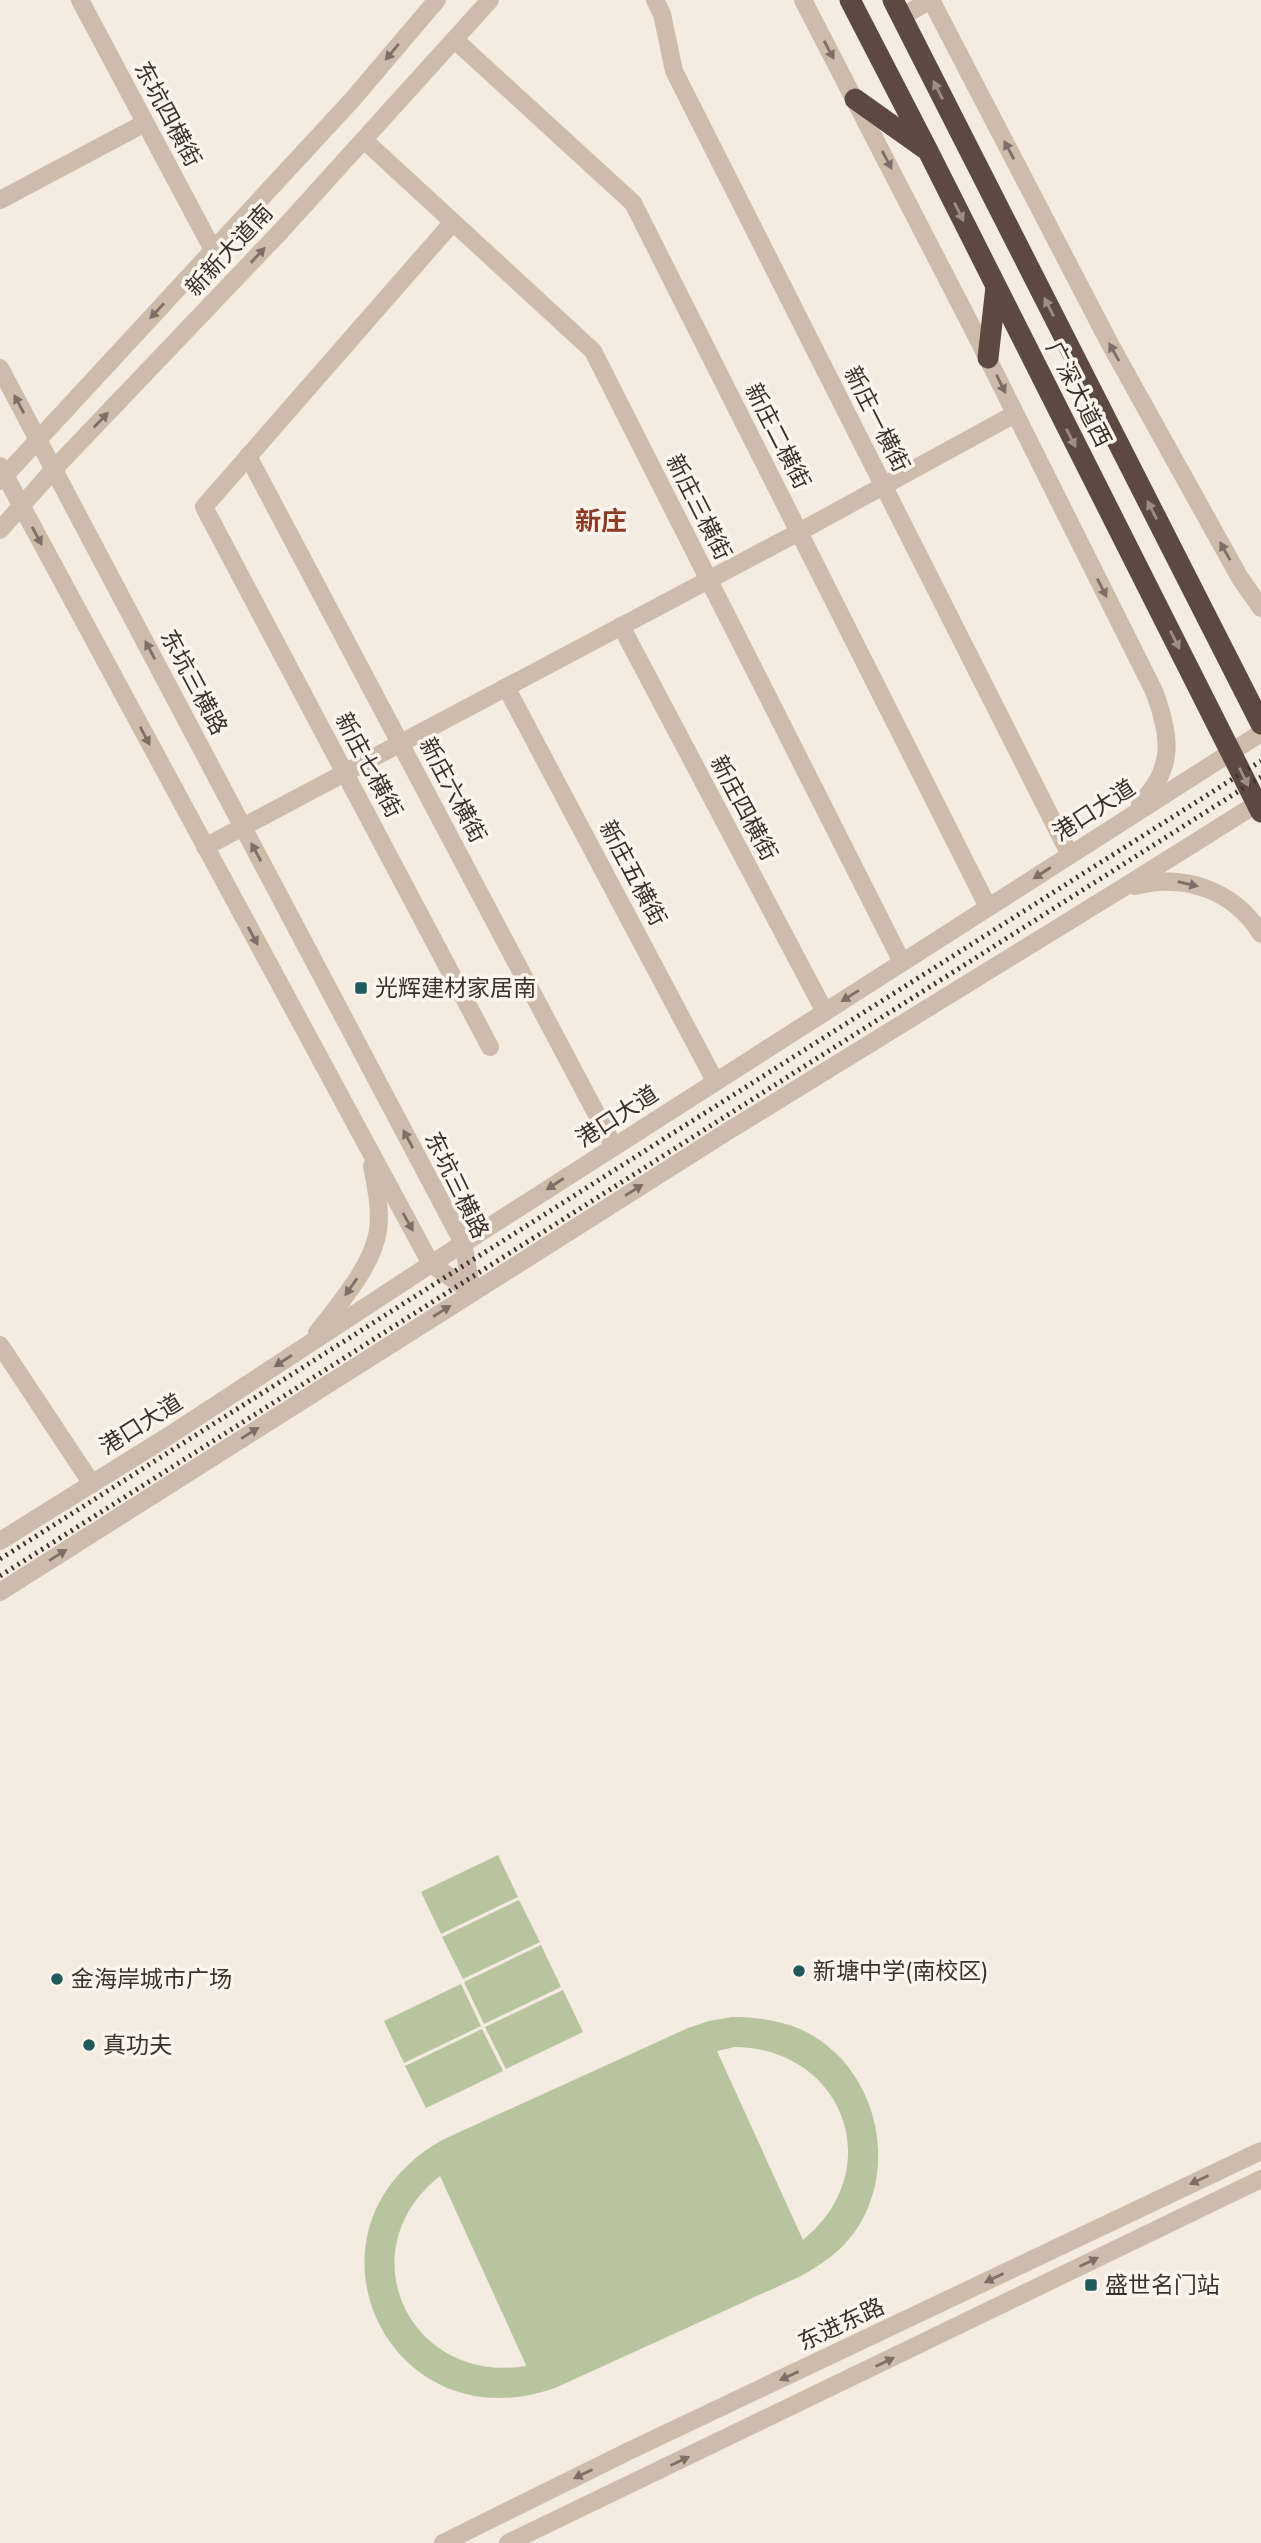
<svg xmlns="http://www.w3.org/2000/svg" width="1261" height="2543" font-family="'Nunito Sans','Noto Sans SC',sans-serif">
	<rect width="100%" height="100%" fill="#f4ebe1"/>
	<g fill="#b8c4a0" fill-rule="evenodd">
		<path d="M498 1855 518 1897 441 1934 421 1892Z"/>
		<path d="M519 1900 540 1942 463 1979 442 1937Z"/>
		<path d="M541 1945 561 1987 484 2024 464 1982Z"/>
		<path d="M461 1984 481 2026 404 2063 384 2021Z"/>
		<path d="M563 1990 583 2032 506 2069 485 2027Z"/>
		<path d="M732 2017C756 2017 778 2020 800 2029 876 2063 902 2166 854 2233 840 2252 821 2265 801 2276L555 2388C387 2447 286 2229 442 2140L688 2028 709 2021ZM735 2047C844 2048 889 2170 803 2240L717 2051ZM440 2176 526 2365V2366C409 2385 346 2250 440 2176Z"/>
		<path d="M482 2029 503 2071 426 2108 405 2066Z"/>
	</g>
	<g fill="none" stroke-linecap="round" stroke-linejoin="round">
		<g stroke="#cdbbac" stroke-width="18">
			<path d="M80 0 213 250"/>
			<path d="M655 0 662 14 674 71 1070 855"/>
			<path d="M803 0 974 331 1154 691C1170 734 1176 768 1140 803"/>
			<path d="M931 0 1110 344 1240 578 1261 608"/>
			<path d="M901 17 931 0"/>
			<path d="M455 40 633 203 988 907"/>
			<path d="M364 140 593 351 902 962"/>
			<path d="M0 200 145 123"/>
			<path d="M453 222 204 507 490 1047"/>
			<path d="M0 368 463 1243 472 1292"/>
			<path d="M248 456 614 1147"/>
			<path d="M0 466 431 1264 472 1292"/>
			<path d="M0 481 352 100 437 0"/>
			<path d="M0 530 54 469 281 231 490 0"/>
			<path d="M621 626 825 1012"/>
			<path d="M506 687 715 1081"/>
			<path d="M205 847 799 532 1015 414"/>
			<path d="M1135 886C1184 873 1234 890 1261 934"/>
			<path d="M317 1333C339 1304 372 1267 378 1231 381 1209 376 1187 372 1166"/>
			<path d="M0 1345 92 1484"/>
			<path d="M0 1541 167 1437 431 1264 1261 733"/>
			<path d="M0 1592 725 1133 1121 889 1261 801"/>
			<path d="M443 2543 631 2450 1261 2151"/>
			<path d="M508 2543 1261 2179"/>
		</g>
		<g stroke="#5c4a42" stroke-width="21">
			<path d="M850 0 928 151 1261 812"/>
			<path d="M893 0 1261 724"/>
			<path d="M855 99 924 148"/>
			<path d="M988 358 996 287"/>
		</g>
		<g stroke="#3b302b" stroke-width="5" stroke-dasharray="2 5" stroke-linecap="butt">
			<path d="M0 1559 1261 761"/>
			<path d="M0 1576 1261 777"/>
		</g>
	</g>
	<defs><path id="oneway-solid" d="M-6-.8H1V-3.2L6.5 0L1 3.2V.8H-6Z" transform="scale(1.75)"/></defs>
	<g fill="#7d6f65">
		<use href="#oneway-solid" transform="translate(829 50) rotate(62)"/>
		<use href="#oneway-solid" transform="translate(392 52) rotate(130)"/>
		<use href="#oneway-solid" transform="translate(1009 150) rotate(-118)"/>
		<use href="#oneway-solid" transform="translate(887 160) rotate(62)"/>
		<use href="#oneway-solid" transform="translate(258 255) rotate(-47)"/>
		<use href="#oneway-solid" transform="translate(157 311) rotate(133)"/>
		<use href="#oneway-solid" transform="translate(1114 352) rotate(-119)"/>
		<use href="#oneway-solid" transform="translate(1001 384) rotate(64)"/>
		<use href="#oneway-solid" transform="translate(19 404) rotate(-118)"/>
		<use href="#oneway-solid" transform="translate(101 420) rotate(-46)"/>
		<use href="#oneway-solid" transform="translate(37 536) rotate(62)"/>
		<use href="#oneway-solid" transform="translate(1225 551) rotate(-119)"/>
		<use href="#oneway-solid" transform="translate(1102 588) rotate(63)"/>
		<use href="#oneway-solid" transform="translate(150 650) rotate(-118)"/>
		<use href="#oneway-solid" transform="translate(145 736) rotate(62)"/>
		<use href="#oneway-solid" transform="translate(256 852) rotate(-118)"/>
		<use href="#oneway-solid" transform="translate(1042 873) rotate(147)"/>
		<use href="#oneway-solid" transform="translate(1188 884) rotate(13)"/>
		<use href="#oneway-solid" transform="translate(253 936) rotate(62)"/>
		<use href="#oneway-solid" transform="translate(850 996) rotate(148)"/>
		<use href="#oneway-solid" transform="translate(408 1139) rotate(-118)"/>
		<use href="#oneway-solid" transform="translate(555 1184) rotate(147)"/>
		<use href="#oneway-solid" transform="translate(634 1190) rotate(-32)"/>
		<use href="#oneway-solid" transform="translate(408 1222) rotate(61)"/>
		<use href="#oneway-solid" transform="translate(351 1287) rotate(125)"/>
		<use href="#oneway-solid" transform="translate(442 1311) rotate(-32)"/>
		<use href="#oneway-solid" transform="translate(283 1361) rotate(147)"/>
		<use href="#oneway-solid" transform="translate(250 1433) rotate(-32)"/>
		<use href="#oneway-solid" transform="translate(58 1555) rotate(-32)"/>
		<use href="#oneway-solid" transform="translate(1199 2180) rotate(155)"/>
		<use href="#oneway-solid" transform="translate(1089 2262) rotate(-26)"/>
		<use href="#oneway-solid" transform="translate(994 2278) rotate(154)"/>
		<use href="#oneway-solid" transform="translate(885 2362) rotate(-26)"/>
		<use href="#oneway-solid" transform="translate(789 2376) rotate(155)"/>
		<use href="#oneway-solid" transform="translate(680 2461) rotate(-25)"/>
		<use href="#oneway-solid" transform="translate(583 2474) rotate(154)"/>
	</g>
	<g fill="#9c8e87">
		<use href="#oneway-solid" transform="translate(938 90) rotate(-117)"/>
		<use href="#oneway-solid" transform="translate(959 212) rotate(64)"/>
		<use href="#oneway-solid" transform="translate(1049 307) rotate(-117)"/>
		<use href="#oneway-solid" transform="translate(1071 438) rotate(63)"/>
		<use href="#oneway-solid" transform="translate(1152 510) rotate(-117)"/>
		<use href="#oneway-solid" transform="translate(1175 640) rotate(63)"/>
		<use href="#oneway-solid" transform="translate(1244 777) rotate(64)"/>
	</g>
	<g fill="#1f5a5e" stroke="#fbf5ee" stroke-width="2.5">
		<rect x="354" y="981" width="14" height="14" rx="3.5"/>
		<circle cx="799" cy="1971" r="7"/>
		<circle cx="57" cy="1979" r="7"/>
		<circle cx="89" cy="2045" r="7"/>
		<rect x="1084" y="2278" width="14" height="14" rx="3.5"/>
	</g>
	<g text-anchor="middle" stroke-width="7" stroke-linejoin="round" paint-order="stroke">
		<g font-size="23" fill="#3b302b" stroke="#fbf5ee">
			<text transform="translate(168 114) rotate(62)" y="8">东坑四横街</text>
			<text transform="translate(229 250) rotate(-47)" y="8">新新大道南</text>
			<text transform="translate(1079 394) rotate(63)" y="8">广深大道西</text>
			<text transform="translate(877 419) rotate(63)" y="8">新庄一横街</text>
			<text transform="translate(778 436) rotate(63)" y="8">新庄二横街</text>
			<text transform="translate(699 507) rotate(63)" y="8">新庄三横街</text>
			<text transform="translate(194 682) rotate(62)" y="8">东坑三横路</text>
			<text transform="translate(369 765) rotate(62)" y="8">新庄七横街</text>
			<text transform="translate(453 790) rotate(62)" y="8">新庄六横街</text>
			<text transform="translate(744 808) rotate(62)" y="8">新庄四横街</text>
			<text transform="translate(1094 810) rotate(-33)" y="8">港口大道</text>
			<text transform="translate(633 873) rotate(62)" y="8">新庄五横街</text>
			<text transform="translate(617 1116) rotate(-33)" y="8">港口大道</text>
			<text transform="translate(457 1185) rotate(64)" y="8">东坑三横路</text>
			<text transform="translate(141 1424) rotate(-32)" y="8">港口大道</text>
			<text transform="translate(841 2324) rotate(-25)" y="8">东进东路</text>
		</g>
		<g font-size="23" fill="#3b302b" stroke="#fbf5ee" text-anchor="start">
			<text x="375" y="996">光辉建材家居南</text>
			<text x="813" y="1979">新塘中学(南校区)</text>
			<text x="71" y="1987">金海岸城市广场</text>
			<text x="103" y="2053">真功夫</text>
			<text x="1105" y="2293">盛世名门站</text>
		</g>
		<g font-size="26" font-weight="bold" fill="#8c3b22" stroke="#fbf5ee">
			<text x="601" y="530">新庄</text>
		</g>
	</g>
</svg>
